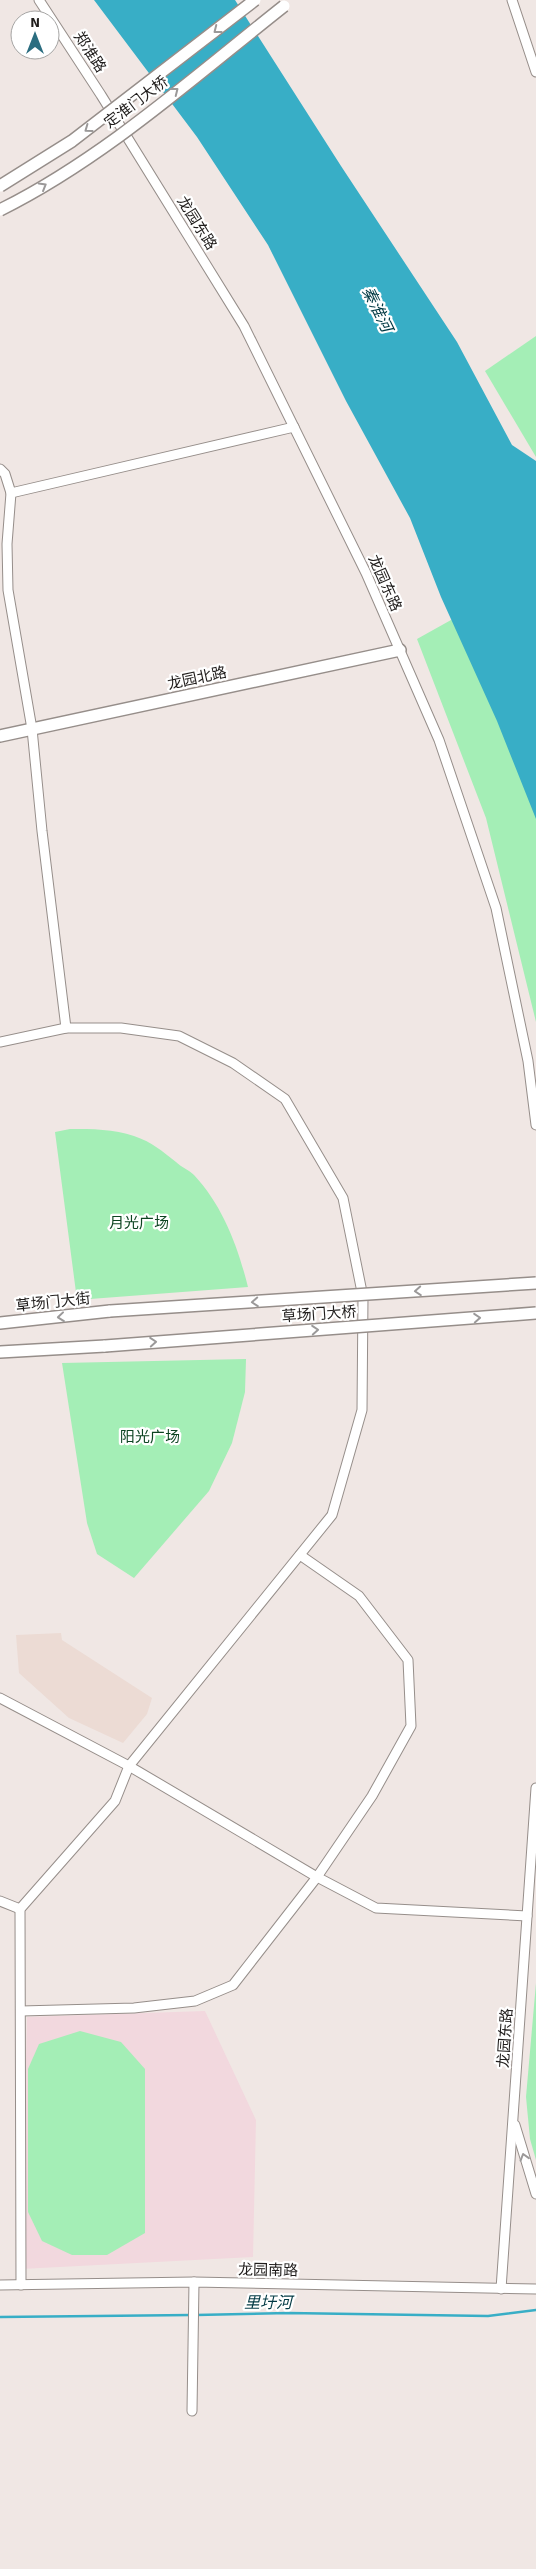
<svg xmlns="http://www.w3.org/2000/svg" width="536" height="2569" font-family="Signika,'Noto Sans SC',sans-serif">
	<rect width="100%" height="100%" fill="#f0e7e4"/>
	<path fill="#ecdbd4" d="M61 1633 62 1640 152 1698 147 1714 123 1743 69 1718 19 1673 16 1635Z"/>
	<path fill="#f2d8de" d="M205 2011 256 2120 253 2257 21 2269 27 2017Z"/>
	<g fill="#a4eeb6">
		<path d="M536 336V457L485 371Z"/>
		<path d="M451 620 536 644V1022L486 818 417 639Z"/>
		<path d="M70 1129C92 1129 114 1129 134 1136 152 1142 162 1151 176 1162 181 1167 189 1170 194 1175 223 1206 238 1247 248 1287L77 1300 55 1132Z"/>
		<path d="M246 1359 245 1392 232 1443 209 1491 134 1578 97 1554 87 1523 62 1363Z"/>
		<path d="M536 1983V2160L530 2139 526 2097Z"/>
		<path d="M80 2031 121 2042 145 2069V2233L107 2255H72L42 2241 28 2212V2069L39 2044Z"/>
	</g>
	<path fill="#38aec6" d="M94 0H235L341 166 457 342 512 445 536 461V819L497 721 441 597 410 518 346 401 268 245 197 137Z"/>
	<g fill="none" stroke-linecap="round" stroke-linejoin="round">
		<g stroke="#38aec6" stroke-width="2.5">
			<path d="M196 2315 288 2313 488 2316 536 2310"/>
			<path d="M0 2317 191 2315"/>
		</g>
		<g stroke="#968e8a" stroke-width="11">
			<g id="minor">
				<path d="M39 0 101 95 244 326 366 573 439 740 496 908 528 1061 536 1125"/>
				<path d="M512 0 536 72"/>
				<path d="M0 469 5 474 11 493 7 544 8 590 32 729 42 831 66 1028"/>
				<path d="M11 493 294 427"/>
				<path d="M0 1042 66 1028H121L179 1036 233 1063 285 1099 343 1198 363 1297 362 1410 332 1515 129 1766 115 1801 20 1909 21 2285"/>
				<path d="M0 1698 129 1766 317 1877 376 1908 527 1916"/>
				<path d="M0 1901 20 1909"/>
				<path d="M21 2011 134 2008 195 2001 233 1985 317 1877 372 1796 411 1726 408 1660 359 1596 300 1555"/>
				<path d="M515 2125 536 2194"/>
				<path d="M0 2285 194 2282 536 2289"/>
				<path d="M501 2289 536 1788"/>
				<path d="M192 2411 194 2282"/>
			</g>
		</g>
		<g stroke="#968e8a" stroke-width="14">
			<g id="major">
				<path d="M0 736 400 650"/>
				<path d="M0 1323 110 1311"/>
				<path d="M0 1352 105 1346"/>
			</g>
		</g>
		<use href="#minor" stroke="#fff" stroke-width="9"/>
		<use href="#major" stroke="#fff" stroke-width="11"/>
		<g stroke="#968e8a" stroke-width="14" stroke-linecap="butt">
			<g id="major-bridge">
				<path d="M0 186 72 141 255 0"/>
				<path d="M0 210C103 159 194 77 284 6"/>
				<path d="M110 1311 536 1283"/>
				<path d="M105 1346 536 1313"/>
			</g>
		</g>
		<use href="#major-bridge" stroke="#fff" stroke-width="11"/>
	</g>
	<defs><path id="oneway-chevron" d="M-2-3.5L2.5 0L-2 3.5" fill="none" stroke-width="1.6" stroke-linecap="round" stroke-linejoin="round" transform="scale(1.25)"/></defs>
	<g stroke="#9b9999">
		<use href="#oneway-chevron" transform="translate(217 30) rotate(142)"/>
		<use href="#oneway-chevron" transform="translate(175 91) rotate(-38)"/>
		<use href="#oneway-chevron" transform="translate(88 129) rotate(144)"/>
		<use href="#oneway-chevron" transform="translate(43 186) rotate(-30)"/>
		<use href="#oneway-chevron" transform="translate(418 1291) rotate(176)"/>
		<use href="#oneway-chevron" transform="translate(255 1302) rotate(176)"/>
		<use href="#oneway-chevron" transform="translate(61 1317) rotate(174)"/>
		<use href="#oneway-chevron" transform="translate(477 1318) rotate(-4)"/>
		<use href="#oneway-chevron" transform="translate(315 1330) rotate(-4)"/>
		<use href="#oneway-chevron" transform="translate(153 1342) rotate(-4)"/>
		<use href="#oneway-chevron" transform="translate(524 2157) rotate(-107)"/>
	</g>
	<g text-anchor="middle" stroke-width="4.5" stroke-linejoin="round" paint-order="stroke">
		<g font-size="15" fill="#201d1c" stroke="#fff">
			<text transform="translate(90 52) rotate(57)" y="5">郑淮路</text>
			<text transform="translate(136 102) rotate(-37)" y="5">定淮门大桥</text>
			<text transform="translate(197 223) rotate(58)" y="5">龙园东路</text>
			<text transform="translate(385 583) rotate(66)" y="5">龙园东路</text>
			<text transform="translate(197 678) rotate(-12)" y="5">龙园北路</text>
			<text transform="translate(53 1302) rotate(-6)" y="5">草场门大街</text>
			<text transform="translate(319 1314) rotate(-4)" y="5">草场门大桥</text>
			<text transform="translate(505 2038) rotate(-86)" y="5">龙园东路</text>
			<text transform="translate(268 2270) rotate(1)" y="5">龙园南路</text>
		</g>
		<g font-size="15" fill="#0c4421" stroke="#fff">
			<text x="139" y="1228">月光广场</text>
			<text x="150" y="1442">阳光广场</text>
		</g>
		<g font-size="16" font-style="italic" fill="#013943" stroke="#fff">
			<text transform="translate(378 309) rotate(64)" y="6">秦淮河</text>
			<text x="268" y="2308">里圩河</text>
		</g>
	</g>
	<g transform="translate(35 35)"><circle r="24" fill="#ffffff" stroke="#a6a5a4"/>
	<path d="M0-4L9 19L0 12L-9 19Z" fill="#2b6d80"/>
	<text y="-8" font-size="14" font-weight="bold" text-anchor="middle" fill="#201d1c">N</text>
	</g>
</svg>
